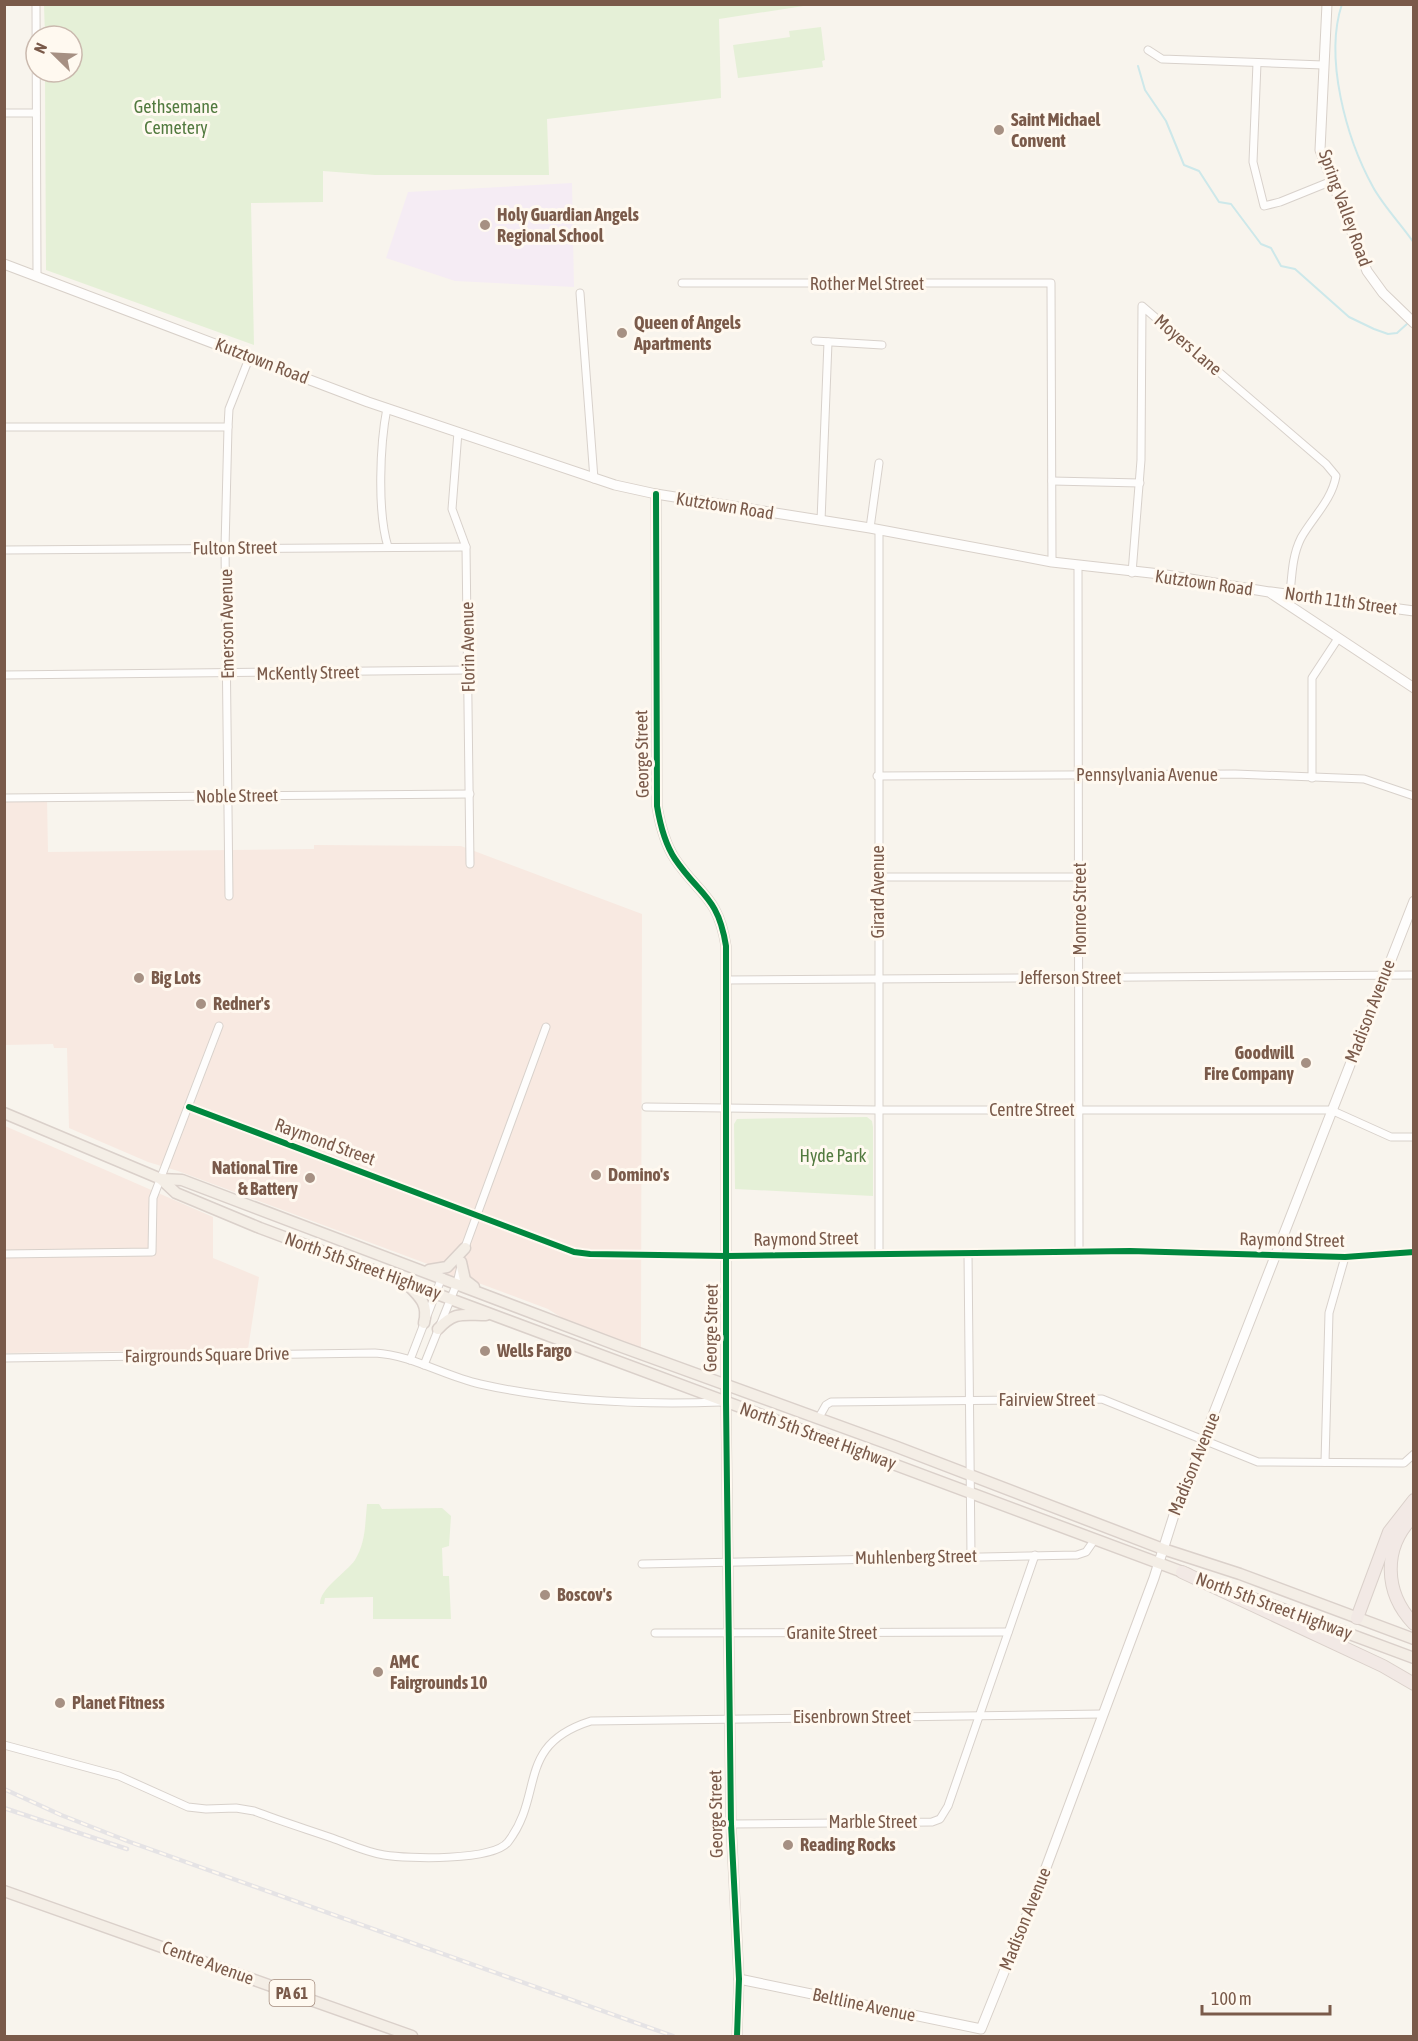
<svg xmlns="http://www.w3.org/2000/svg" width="1418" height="2041" font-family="'Asap Condensed',sans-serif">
	<rect width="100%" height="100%" fill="#f8f4ed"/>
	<g fill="#f8e9e1">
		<path d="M4 798H47L48 852 314 849V845L461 846 642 914 641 1348 567 1321 548 1309 473 1281 457 1270 454 1280 431 1271 433 1266 178 1171 148 1162 69 1128 67 1048H54L53 1044 5 1045Z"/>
		<path d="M5 1126 213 1217V1258L259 1277 248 1349 5 1353Z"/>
	</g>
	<path fill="#f5ecf4" d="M572 183 574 287 455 281 386 258 408 192Z"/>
	<g fill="#e5f0d7">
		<path d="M44 5V4L810 5 719 19 721 98 547 119 549 175H375L323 171V202L251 203 254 345 46 270 45 72H72V36H45Z"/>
		<path d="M821 27 825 60 822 61 823 67 738 78 733 45 790 37 789 31Z"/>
		<path d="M867 1117 872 1121 873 1127V1196L735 1189 734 1124 737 1119Z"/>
		<path d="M367 1504H379L382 1509 442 1508 451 1516 449 1546 442 1548 443 1576H449L451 1619H373V1597L325 1598 324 1604H320C320 1588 346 1573 355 1560 366 1542 365 1523 367 1504Z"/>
	</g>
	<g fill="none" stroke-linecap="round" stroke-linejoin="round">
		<g stroke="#cde8ea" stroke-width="2">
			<path d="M1342 4C1324 58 1346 138 1373 187 1384 207 1401 224 1414 243"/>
			<path d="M1138 66 1145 90 1166 121 1184 165 1199 171 1219 202 1231 204 1261 244 1271 248 1281 266 1295 269 1349 317 1374 329 1388 334 1397 333 1408 323"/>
		</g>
		<g stroke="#d8d1cb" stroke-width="9">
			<g id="street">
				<path d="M36 4 37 276"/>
				<path d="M1148 50 1162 59 1323 65"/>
				<path d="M1257 63 1253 162 1264 206 1280 202 1332 181"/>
				<path d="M4 113H36"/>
				<path d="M682 283H1051L1052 562"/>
				<path d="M580 293 594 479"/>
				<path d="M815 341 882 345"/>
				<path d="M387 408C380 444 377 511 388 547"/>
				<path d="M4 427H228"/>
				<path d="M458 432 452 509 466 547 470 864"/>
				<path d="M1052 481 1140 483"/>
				<path d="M821 521 828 342"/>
				<path d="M870 528 879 463"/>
				<path d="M4 550 466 547"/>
				<path d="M1078 566 1079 1252"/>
				<path d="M1132 573 1141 460 1142 306 1326 464 1336 476C1332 500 1312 518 1301 538 1292 556 1292 575 1290 594"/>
				<path d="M4 675 468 670"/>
				<path d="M877 776 1235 774 1364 779 1414 796"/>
				<path d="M1312 778V678L1337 640"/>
				<path d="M4 798 470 794"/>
				<path d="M878 877H1080"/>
				<path d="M229 896 225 548 228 427 229 409 250 356"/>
				<path d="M726 980 1414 975"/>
				<path d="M189 1107 574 1252 590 1254 727 1256 1130 1251 1345 1257 1414 1252"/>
				<path d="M646 1107 877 1110H1331L1391 1137H1414"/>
				<path d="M464 1250 546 1027"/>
				<path d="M879 1253V530"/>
				<path d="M968 1253 971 1556"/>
				<path d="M4 1254 152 1252 153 1198 219 1026"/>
				<path d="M4 1358 375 1353C412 1355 444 1376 480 1384 560 1402 640 1405 721 1402"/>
				<path d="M410 1360 442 1277"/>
				<path d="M424 1365 457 1283 461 1266"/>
				<path d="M818 1419 826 1405 831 1402 1102 1399 1258 1462 1404 1463 1414 1454"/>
				<path d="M1325 1462 1329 1313 1345 1257"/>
				<path d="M642 1564 1077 1555 1086 1552 1095 1539"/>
				<path d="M655 1633 1008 1632"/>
				<path d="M4 1745 119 1776 188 1807 206 1809 236 1808 254 1811C280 1821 306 1829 332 1838 349 1844 366 1852 384 1855 408 1859 493 1861 508 1842 545 1794 515 1745 591 1721L1102 1714"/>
				<path d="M731 1824 932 1822 940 1819 948 1806 1035 1555"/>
			</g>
		</g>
		<g stroke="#d8d0c9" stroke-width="11">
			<g id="secondary">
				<path d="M1327 4 1320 150 1367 271 1383 293 1414 323"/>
				<path d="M4 264 368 402 615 485 656 494 870 528 1052 562 1160 574 1269 592 1414 688"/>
				<path d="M656 494 657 806C660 824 665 844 675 859 700 896 718 896 726 946V1402L731 1824 739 1979 737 2036"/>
				<path d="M1271 592 1414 611"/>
				<path d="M739 1979 981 2029 1044 1873 1154 1578 1174 1515 1414 901"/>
			</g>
		</g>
		<g stroke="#dad0ca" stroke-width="13">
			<g id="primary">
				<path d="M4 1113 161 1179 176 1193 260 1228 1188 1574"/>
				<path d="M161 1179 182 1180 622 1347 897 1447 1163 1549 1240 1574 1414 1639"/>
				<path d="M461 1262 465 1280 474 1287"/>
				<path d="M429 1270 447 1267 465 1248"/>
				<path d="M406 1283C419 1296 429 1304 424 1323"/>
				<path d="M438 1329C455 1311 463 1315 486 1315"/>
				<path d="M1239 1593 1414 1658"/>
				<path d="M4 1891 412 2036"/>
			</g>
		</g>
		<g stroke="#dad0ca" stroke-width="14">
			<g id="highway">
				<path d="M1414 1516C1382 1547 1384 1593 1414 1624"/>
				<path d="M1182 1572 1383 1666 1414 1684"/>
				<path d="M1357 1618 1389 1532 1414 1500"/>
			</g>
		</g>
		<use href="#street" stroke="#fefdfc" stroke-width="7"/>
		<use href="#secondary" stroke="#fefdfc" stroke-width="9"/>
		<use href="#primary" stroke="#f4eee6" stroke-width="10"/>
		<use href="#highway" stroke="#f2e9e5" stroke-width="12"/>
		<g stroke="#e5e3e5" stroke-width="4.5">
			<g id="rail">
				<path d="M4 1789 61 1815 130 1842 673 2036"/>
				<path d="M4 1808 127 1849"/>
			</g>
		</g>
		<use href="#rail" stroke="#fff9f0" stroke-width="2" stroke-dasharray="7" stroke-linecap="butt"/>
		<g stroke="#fff9f0" stroke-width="10">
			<g id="cycleway">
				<path d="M656 494 657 806C660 824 665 844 675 859 700 896 718 896 726 946V1402L731 1824 739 1979 737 2036"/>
				<path d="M189 1107 574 1252 590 1254 727 1256 1130 1251 1345 1257 1414 1252"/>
			</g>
		</g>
		<use href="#cycleway" stroke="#00873e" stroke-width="6"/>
	</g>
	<g fill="#a69083" stroke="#fff9f0" stroke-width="2">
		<circle cx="999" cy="130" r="6"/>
		<circle cx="485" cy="225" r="6"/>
		<circle cx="622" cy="333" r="6"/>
		<circle cx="139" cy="978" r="6"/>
		<circle cx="201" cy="1004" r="6"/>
		<circle cx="1306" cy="1063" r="6"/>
		<circle cx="596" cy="1175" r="6"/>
		<circle cx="310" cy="1178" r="6"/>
		<circle cx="485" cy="1351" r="6"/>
		<circle cx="545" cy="1595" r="6"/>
		<circle cx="378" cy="1672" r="6"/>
		<circle cx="60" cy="1703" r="6"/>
		<circle cx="788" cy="1845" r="6"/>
	</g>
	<g text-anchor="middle" stroke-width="6" stroke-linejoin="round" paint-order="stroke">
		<rect fill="#fff9f0" stroke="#a28a7c" stroke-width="1.5" x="269.5" y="1980" width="45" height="26" rx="4.5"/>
		<g font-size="16" font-weight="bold" fill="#7a5a4a">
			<text x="292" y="1999">PA 61</text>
		</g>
		<g font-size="18" fill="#527a3f" stroke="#fff9f0">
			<text x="176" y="113">Gethsemane<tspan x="176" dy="21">Cemetery</tspan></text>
			<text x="833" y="1162">Hyde Park</text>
		</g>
		<g font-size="18" font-weight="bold" fill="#7a5a4a" stroke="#fff9f0" text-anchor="start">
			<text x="1011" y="126">Saint Michael<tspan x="1011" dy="21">Convent</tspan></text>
			<text x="497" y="221">Holy Guardian Angels<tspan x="497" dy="21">Regional School</tspan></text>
			<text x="634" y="329">Queen of Angels<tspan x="634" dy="21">Apartments</tspan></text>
			<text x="151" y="984">Big Lots</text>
			<text x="213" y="1010">Redner's</text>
			<text x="1294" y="1059" text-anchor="end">Goodwill<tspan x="1294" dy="21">Fire Company</tspan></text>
			<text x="298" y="1174" text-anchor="end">National Tire<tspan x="298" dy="21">&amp; Battery</tspan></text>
			<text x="608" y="1181">Domino's</text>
			<text x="497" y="1357">Wells Fargo</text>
			<text x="557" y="1601">Boscov's</text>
			<text x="390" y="1668">AMC<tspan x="390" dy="21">Fairgrounds 10</tspan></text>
			<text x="72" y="1709">Planet Fitness</text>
			<text x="800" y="1851">Reading Rocks</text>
		</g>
		<g font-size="18" fill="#7a5a4a" stroke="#fff9f0">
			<text transform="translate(1345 208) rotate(70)" y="6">Spring Valley Road</text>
			<text x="867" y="290">Rother Mel Street</text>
			<text transform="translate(1188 345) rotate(41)" y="6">Moyers Lane</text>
			<text transform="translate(262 361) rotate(21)" y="6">Kutztown Road</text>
			<text transform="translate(725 506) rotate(9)" y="6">Kutztown Road</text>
			<text transform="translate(235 548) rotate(-1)" y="6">Fulton Street</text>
			<text transform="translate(1204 583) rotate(8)" y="6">Kutztown Road</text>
			<text transform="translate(1341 601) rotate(8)" y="6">North 11th Street</text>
			<text transform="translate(227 624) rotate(-91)" y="6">Emerson Avenue</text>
			<text transform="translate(468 647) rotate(-91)" y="6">Florin Avenue</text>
			<text transform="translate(308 673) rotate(-1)" y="6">McKently Street</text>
			<text transform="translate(642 754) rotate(-91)" y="6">George Street</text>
			<text x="1147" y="781">Pennsylvania Avenue</text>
			<text transform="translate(237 796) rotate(-1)" y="6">Noble Street</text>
			<text transform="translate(878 892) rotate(-90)" y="6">Girard Avenue</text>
			<text transform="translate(1080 909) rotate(-90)" y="6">Monroe Street</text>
			<text x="1070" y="984">Jefferson Street</text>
			<text transform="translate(1370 1011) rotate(-69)" y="6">Madison Avenue</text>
			<text x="1032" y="1116">Centre Street</text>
			<text transform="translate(325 1142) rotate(20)" y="6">Raymond Street</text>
			<text transform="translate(806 1239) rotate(-1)" y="6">Raymond Street</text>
			<text transform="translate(1292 1240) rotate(1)" y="6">Raymond Street</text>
			<text transform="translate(363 1266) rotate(20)" y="6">North 5th Street Highway</text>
			<text transform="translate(711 1328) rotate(-89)" y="6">George Street</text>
			<text transform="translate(207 1355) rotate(-1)" y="6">Fairgrounds Square Drive</text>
			<text x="1047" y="1406">Fairview Street</text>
			<text transform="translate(818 1436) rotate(20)" y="6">North 5th Street Highway</text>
			<text transform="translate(1194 1464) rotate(-68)" y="6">Madison Avenue</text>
			<text transform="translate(916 1557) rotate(-1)" y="6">Muhlenberg Street</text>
			<text transform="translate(1274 1606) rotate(20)" y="6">North 5th Street Highway</text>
			<text x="832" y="1639">Granite Street</text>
			<text x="852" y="1723">Eisenbrown Street</text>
			<text transform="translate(716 1814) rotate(-91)" y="6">George Street</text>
			<text x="873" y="1828">Marble Street</text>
			<text transform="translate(1025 1919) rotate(-68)" y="6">Madison Avenue</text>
			<text transform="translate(208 1963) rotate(20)" y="6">Centre Avenue</text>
			<text transform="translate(864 2005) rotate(12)" y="6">Beltline Avenue</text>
		</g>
	</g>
	<rect width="1418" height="2041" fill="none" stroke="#7a5a4a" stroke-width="12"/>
	<g transform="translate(54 54) rotate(294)"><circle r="28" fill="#fff9f0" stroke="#cab9ae" stroke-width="1.5"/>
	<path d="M0-4.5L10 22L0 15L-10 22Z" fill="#a69083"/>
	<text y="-9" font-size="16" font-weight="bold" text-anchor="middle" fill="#7a5a4a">N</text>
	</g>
	<path d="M1202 2005v9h128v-9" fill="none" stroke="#7a5a4a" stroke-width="3"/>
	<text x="1211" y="2005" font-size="18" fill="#7a5a4a" stroke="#fff9f0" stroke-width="4.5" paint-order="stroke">100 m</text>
</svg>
